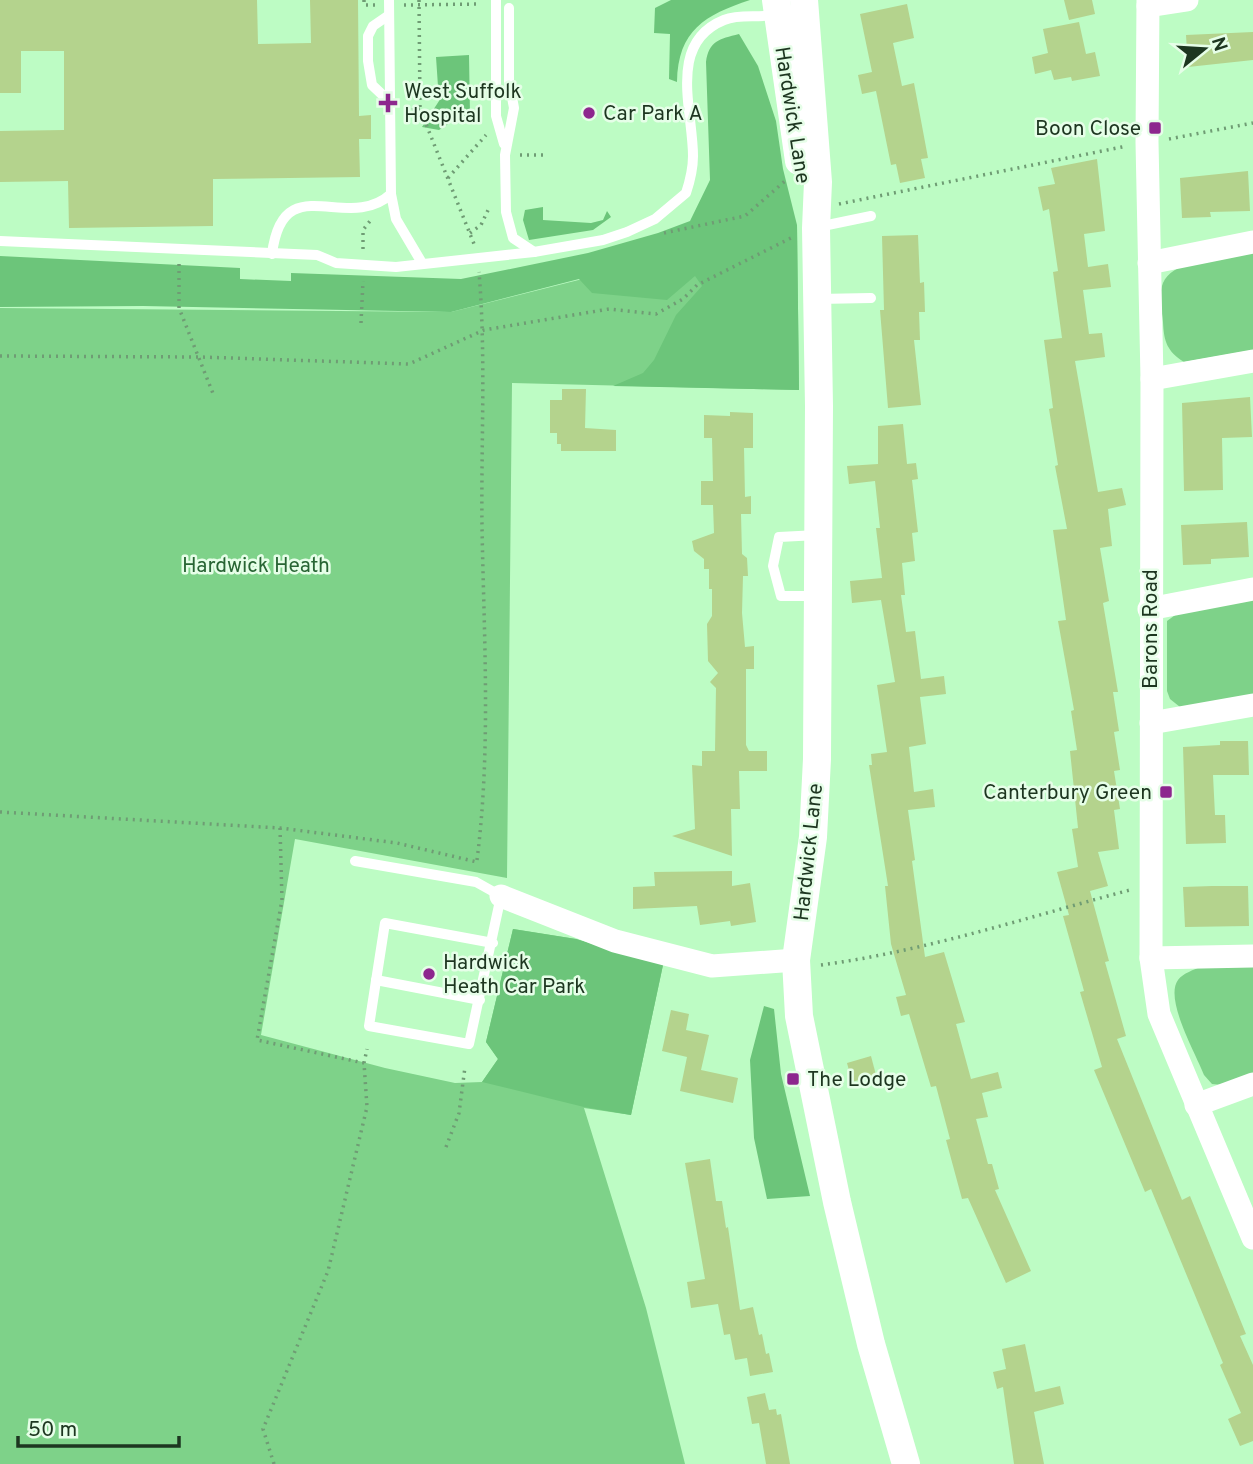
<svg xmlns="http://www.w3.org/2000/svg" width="1253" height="1464" font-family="Overpass,sans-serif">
	<rect width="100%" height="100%" fill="#bdfcc4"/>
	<g fill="#7ed289">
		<path d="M797 225 799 390 512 383 507 878 295 839 261 1035 385 1068 455 1083 482 1082 498 1059 486 1042 513 929 576 939 663 965 631 1115 584 1108 646 1308 685 1464H0V308L451 312Z"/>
		<path d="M1253 251V350L1184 362C1167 351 1164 342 1163 322 1162 310 1158 295 1163 283 1175 257 1228 256 1253 251Z"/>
		<path d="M1253 597V696L1180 707 1170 699 1167 691V621L1178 613Z"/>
		<path d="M1202 966H1253V1074L1222 1085 1212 1084 1204 1075C1196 1054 1164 999 1178 980 1183 973 1194 970 1202 966Z"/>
	</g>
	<g fill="#6cc57a">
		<path d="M671 0H750C705 15 678 30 677 82L669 79 670 34 654 33 655 8Z"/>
		<path d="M739 34 758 66 776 121 783 169 797 225 799 390 613 386 643 373 654 360 676 315 702 286 695 276 667 300 592 293 579 279 451 312 143 306 0 307V256L240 268V279L291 281V273L461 279 588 253 658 233 690 221 710 180 706 62C709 41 719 39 739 34Z"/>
		<path d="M469 55 470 115 459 117 439 130 422 127 439 101 436 57Z"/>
		<path d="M543 207V220L591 223 603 220 607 211 611 217 593 230 529 240 523 220 525 210Z"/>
		<path d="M513 929 576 939 663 965 631 1115 584 1107 482 1082 498 1059 486 1042Z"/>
		<path d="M764 1006 774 1009 781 1074 810 1196 767 1199 754 1138 750 1060Z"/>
	</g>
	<g fill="#b4d38d">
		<path d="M0 0H257L258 44 311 43 310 0H358L359 116 371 115V139H359L360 177 213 179V226L69 228 68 181 0 182V131L64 130V51H21V93H0Z"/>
		<path d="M1064 0H1092L1095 14 1069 20Z"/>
		<path d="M907 4 914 38 893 43 902 86 914 83 928 158 921 159 925 178 900 183 896 164 891 165 876 91 862 94 858 75 872 72 860 14Z"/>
		<path d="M1079 22 1086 54 1095 52 1100 76 1072 81 1071 77 1054 80 1051 70 1035 74 1032 57 1048 53 1043 29Z"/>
		<path d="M1253 32V60L1188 67 1186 35Z"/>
		<path d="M1097 159 1105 231 1084 234 1088 267 1108 264 1111 287 1083 290 1089 334 1102 333 1105 357 1075 361 1098 492 1122 488 1126 505 1108 509 1112 546 1100 548 1109 601 1103 603 1118 692H1113L1119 731 1114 732 1120 770 1114 771 1120 809 1114 810 1119 849 1098 852 1108 886 1090 891 1109 961 1105 962 1126 1036 1117 1039 1182 1200 1190 1196 1246 1334 1240 1336 1253 1365V1441L1240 1446 1228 1419 1241 1413 1220 1365 1223 1363 1151 1189 1145 1192 1094 1070 1102 1067 1080 992 1084 991 1063 916 1069 915 1057 872 1078 867 1072 829 1078 828 1070 751 1077 750 1071 711 1074 710 1058 621 1066 620 1053 530 1067 529 1055 466 1058 465 1049 409 1053 408 1044 340 1062 338 1053 272 1058 271 1049 209 1043 211 1038 187 1055 184 1051 168Z"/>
		<path d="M1248 171 1250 211 1210 212 1211 217 1182 218 1180 178Z"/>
		<path d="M918 235 920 283 924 282 925 312H919L920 340H914L921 405 888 408 880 310H884L882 236Z"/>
		<path d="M562 389H586L585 428 616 430V451H561V444H557V433H550V400H562Z"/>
		<path d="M1250 397 1252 437 1222 438 1223 490 1184 491 1182 403Z"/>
		<path d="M730 412 753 413V448H744L745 497 751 496V514H741L742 554 747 558 748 576H743L742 613 745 647 754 646V669H746V745L749 751H767V771H739L740 809H731L732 856 672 836 695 829 692 765 702 766V751H715L716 688 710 682 718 673 708 661 707 624 712 616V589H709V569H704V559L694 551 692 541 714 533 713 505H701V481H713L712 438H704V415L730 416Z"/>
		<path d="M903 424 907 464 916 463 918 479 912 480 918 532 912 533 915 561 902 563 905 595H901L906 632 915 631 921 679 944 676 946 694 920 697 926 744 909 747 914 792 933 789 935 807 908 810 915 860 912 861 925 957 944 952 965 1022 956 1024 971 1079 998 1072 1002 1088 982 1093 988 1117 976 1119 988 1164H992L999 1189 995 1190 1031 1271 1006 1283 968 1198 962 1199 946 1140 950 1139 936 1086 931 1087 909 1014 901 1016 896 997 906 995 891 944 885 886H888L869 765H872L871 754 887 752 877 685 895 682 881 600 852 603 850 581 882 578 876 528H880L875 481 849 484 847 466 878 464V426Z"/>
		<path d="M1247 522 1249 557 1211 559V564L1183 565 1181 525Z"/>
		<path d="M1220 741H1248L1249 775H1213L1215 815H1225L1226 843 1186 844 1183 747 1220 745Z"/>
		<path d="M732 871V886L750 883 756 922 731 926 730 921 700 925 697 906 633 909V887L655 886 654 872Z"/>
		<path d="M1212 886H1248L1249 926 1185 927 1183 887Z"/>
		<path d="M671 1010 689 1014 686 1030 709 1035 701 1070 738 1078 733 1103 680 1091 687 1057 662 1051Z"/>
		<path d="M871 1056 876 1075 852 1082 847 1063Z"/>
		<path d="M710 1159 716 1201H722L726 1228 728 1227 740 1310 753 1307 759 1335 762 1334 766 1354 769 1353 773 1372 750 1376 747 1358 735 1360 730 1334 724 1335 718 1304 691 1308 687 1282 705 1279 685 1163Z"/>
		<path d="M1025 1344 1035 1392 1060 1386 1064 1404 1034 1412 1044 1464H1014L1003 1387 997 1389 993 1372 1006 1369 1002 1349Z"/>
		<path d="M765 1393 769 1410 776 1409 777 1415 781 1414 790 1464H766L759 1423 752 1424 747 1397Z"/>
	</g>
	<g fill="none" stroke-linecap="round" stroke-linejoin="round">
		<g stroke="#6f9c74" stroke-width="3.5" stroke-dasharray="2 5" stroke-linecap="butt">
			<path d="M364 0V5H375"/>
			<path d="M419 0 420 109 474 244"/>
			<path d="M404 5 480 4"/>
			<path d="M405 111 420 109"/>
			<path d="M1169 139 1253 123"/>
			<path d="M520 155H547"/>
			<path d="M448 178 486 135"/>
			<path d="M839 204 1127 146"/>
			<path d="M470 233 481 225 489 208"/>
			<path d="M664 233 745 216 785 181"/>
			<path d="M363 249V230L370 221"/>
			<path d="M179 264V308L214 396"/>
			<path d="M361 323 363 281"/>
			<path d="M0 356 200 357 409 364 484 330 609 309 656 314 683 299 697 285 791 238"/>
			<path d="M0 812 280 828 397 843 477 862"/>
			<path d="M280 828 282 900 257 1040 364 1063"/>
			<path d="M477 860C491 750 484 638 482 527 481 442 486 356 479 272"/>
			<path d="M821 965C926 951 1028 917 1130 890"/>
			<path d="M446 1147 459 1113 465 1067"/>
			<path d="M274 1464 263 1429 328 1271 367 1107 364 1063 367 1049"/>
		</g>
		<g stroke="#fff" stroke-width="10">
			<path d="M389 0 391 194 396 219 422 263"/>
			<path d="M496 0V116L504 144"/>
			<path d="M509 8V81L514 108 505 155 506 212 513 238 534 252"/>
			<path d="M389 15 373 26 368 36V61L372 85 391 103"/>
			<path d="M818 227 871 216"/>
			<path d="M0 241 317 255 336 263 396 267 534 252 603 240 627 232 655 219 686 193C690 181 693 169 693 156 693 110 667 43 724 20 741 13 760 19 777 14"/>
			<path d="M272 254C283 166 347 234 391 194"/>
			<path d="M818 299 871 298"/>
			<path d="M818 596H781L773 566 779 537 818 535"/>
			<path d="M355 861 476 882 501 896 469 1044 369 1026 385 923 493 943"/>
			<path d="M376 980 480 1000"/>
		</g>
		<g stroke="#fff" stroke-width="23">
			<path d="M1148 0 1147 142 1152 379 1151 958 1159 1014 1253 1238"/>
			<path d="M1148 6 1187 0"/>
			<path d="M1149 263 1253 242"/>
			<path d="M1152 379 1253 361"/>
			<path d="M1149 609 1253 589"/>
			<path d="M1151 723 1253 705"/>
			<path d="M501 896 615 941 712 966 796 960"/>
			<path d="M1151 958 1253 956"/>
			<path d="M1196 1105 1253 1084"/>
		</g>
		<g stroke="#fff" stroke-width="28">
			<path d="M776 0 799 161"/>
			<path d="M804 0 818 182 816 228 819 406 817 759 813 837 796 960 799 1016 837 1202 871 1344 906 1464"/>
		</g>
	</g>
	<g fill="#8d278e" stroke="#e6fee8" stroke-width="2.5">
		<path d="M384.5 92.5h7v7h7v7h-7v7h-7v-7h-7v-7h7z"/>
		<circle cx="589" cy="113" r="7"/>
		<rect x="1148" y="121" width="14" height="14" rx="3.5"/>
		<rect x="1159" y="785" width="14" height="14" rx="3.5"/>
		<circle cx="429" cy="974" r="7"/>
		<rect x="786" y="1072" width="14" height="14" rx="3.5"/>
	</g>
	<g text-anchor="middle" stroke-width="5" stroke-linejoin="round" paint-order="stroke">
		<g font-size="21" fill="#1d3620" stroke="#e6fee8" text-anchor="start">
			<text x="404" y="98">West Suffolk<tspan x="404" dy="24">Hospital</tspan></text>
			<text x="603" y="120">Car Park A</text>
			<text x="1141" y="135" text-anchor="end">Boon Close</text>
			<text x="1152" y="799" text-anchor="end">Canterbury Green</text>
			<text x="443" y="969">Hardwick<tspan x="443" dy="24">Heath Car Park</tspan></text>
			<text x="807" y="1086">The Lodge</text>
		</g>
		<g font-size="21" fill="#1d3620" stroke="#e6fee8">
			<text transform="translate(793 115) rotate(81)" y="7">Hardwick Lane</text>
			<text transform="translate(1150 629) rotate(-90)" y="7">Barons Road</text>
			<text transform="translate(808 852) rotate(-84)" y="7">Hardwick Lane</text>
		</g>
		<g font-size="21" fill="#286534" stroke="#e6fee8">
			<text x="256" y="572">Hardwick Heath</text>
		</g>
	</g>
	<g transform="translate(1204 49) rotate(72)" stroke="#e6fee8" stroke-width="5" paint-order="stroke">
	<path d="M0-5L12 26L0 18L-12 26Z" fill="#1d3620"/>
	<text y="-10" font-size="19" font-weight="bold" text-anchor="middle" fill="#1d3620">N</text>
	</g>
	<path d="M18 1436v10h161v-10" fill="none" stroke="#1d3620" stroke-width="3.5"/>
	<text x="28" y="1436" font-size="21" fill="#1d3620" stroke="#e6fee8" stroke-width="5" paint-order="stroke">50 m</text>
</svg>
